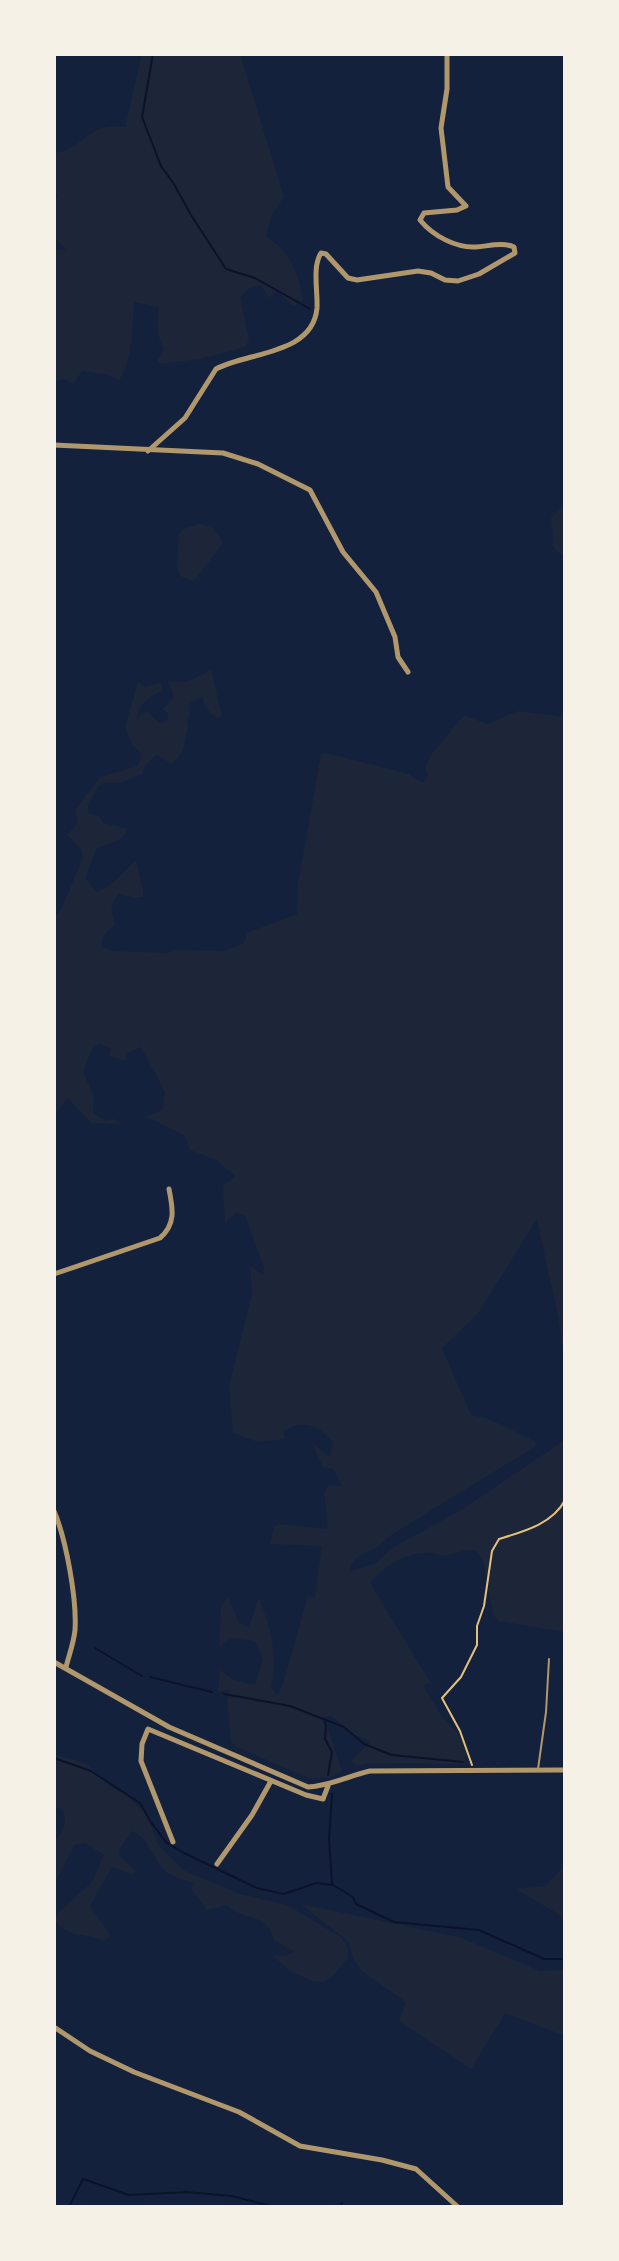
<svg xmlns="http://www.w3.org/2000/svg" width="619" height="2261" font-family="'Roboto Condensed',sans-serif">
	<rect width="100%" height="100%" fill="#14213d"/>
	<g fill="#1d2539">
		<path d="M142 54H240L284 197 271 216 266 237C291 252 299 273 303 301L293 306 277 290 269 298 261 285 249 288 240 297 249 340 245 347C215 356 187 363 156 363L164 349C156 334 157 324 159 307L134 302C133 322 132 365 119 380L109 375 82 371 73 384 65 379 54 381V250H66L54 237V207L57 195 54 190V153C76 152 87 131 106 127 112 126 119 127 125 127Z"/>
		<path d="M565 505V555L558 552 552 545C555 535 551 528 551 518Z"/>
		<path d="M199 524 213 528 223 543 194 581 180 576 177 567 179 534 186 528Z"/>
		<path d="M211 670 222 716 217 718C208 711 203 707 203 696L189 704 190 715 186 719 188 725 183 751 172 764 156 755 145 766 142 774 120 783H105L98 787 88 805V813L99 816 103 823 125 828V834L119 840 97 848 85 878 97 892 112 884 136 860 143 890V897L135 898 119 894C109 905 111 911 115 925 106 932 101 936 102 948L115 951 165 953 179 950 225 951 244 943 247 933 297 914 298 884 321 754 326 753 409 774 422 783 428 776 425 768 431 755 464 715 487 724 518 711 565 717V1369L559 1321 537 1219 479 1312 442 1348 471 1415 489 1419 534 1441 536 1446 391 1535C385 1540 380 1546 374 1549 362 1555 352 1557 349 1572L376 1563 392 1548 461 1510 565 1440V1632L499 1621 494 1616 483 1560 475 1550C463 1549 455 1555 444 1555 439 1555 436 1553 431 1553 407 1551 385 1566 370 1583L430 1682 423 1686 441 1715 463 1739 467 1748 464 1764 370 1763 357 1766 351 1761 370 1742 353 1734 332 1716 324 1717 342 1771 329 1778H308L237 1747 231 1742 227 1701 230 1690 218 1692 220 1670 234 1680 255 1685 263 1659 255 1641 231 1638 219 1646 221 1607 228 1597 239 1623 248 1627C254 1617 253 1609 259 1599 270 1623 279 1661 271 1687L277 1695 283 1684 308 1596 315 1597 322 1546 270 1544 274 1527 278 1524 328 1529 324 1492 329 1485 342 1486 333 1469 323 1467 312 1443 330 1457 333 1442C318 1425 304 1419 283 1431L285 1439 258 1442 233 1433 229 1386 252 1294 250 1266 263 1275 264 1267 245 1216 236 1212 225 1224 223 1186 235 1176 216 1160 190 1150 184 1135 151 1119 143 1118 162 1110 165 1092 141 1047 127 1053 125 1061 109 1056 111 1048 99 1044 92 1049 83 1072 94 1096 93 1113 106 1121 114 1119 123 1124 91 1123 68 1098 54 1115V917L61 910 83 857 81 849 67 835 78 823 75 810 100 777 138 766 142 754 132 745 125 727 138 682 145 687 161 683V691C149 698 136 705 138 720L140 715 147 711 159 723 167 722 169 714 162 709 174 698 169 682H187Z"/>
		<path d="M54 1754 87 1764 112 1788 123 1793 147 1814 159 1846 183 1870 240 1894 287 1905 341 1937 348 1948 347 1959 333 1976 323 1982 312 1981 290 1971 273 1956H285L295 1952 274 1940 270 1929 262 1921 236 1912 226 1905 207 1910 191 1889 193 1883C186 1880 176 1878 169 1874 152 1862 151 1838 132 1831L120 1848 119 1855 136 1871 133 1875 112 1867 90 1906 111 1936 103 1941C84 1931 71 1940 55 1921L57 1914 92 1882 104 1855 85 1843 74 1845 54 1885V1841C64 1834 67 1822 63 1809L54 1808Z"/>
		<path d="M563 1867 565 1918 516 1889 546 1886Z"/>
		<path d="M301 1904 462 1938 540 1971 565 1970V2036L505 2013 471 2069 399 2021 406 2002 363 1972 353 1959 349 1942Z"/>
	</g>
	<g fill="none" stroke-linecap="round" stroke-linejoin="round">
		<g stroke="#0b132b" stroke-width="2">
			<path d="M153 54 142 117 161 166 174 184 191 215 226 269 255 278 310 309"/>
			<path d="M95 1648 142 1676"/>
			<path d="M150 1677 212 1692"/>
			<path d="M224 1694 290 1706 344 1727 364 1744 392 1755 463 1762"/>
			<path d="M324 1720 326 1726 325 1739 332 1752 328 1775"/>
			<path d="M54 1758 91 1771 140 1803 150 1821 166 1842 182 1852 257 1888 284 1894 316 1883 333 1885 353 1897 356 1904 394 1922 479 1930 544 1959H565"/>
			<path d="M332 1794 329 1839 332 1884"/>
			<path d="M69 2207 83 2179 129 2195 186 2192 232 2196 274 2207"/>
			<path d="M339 2207 342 2203"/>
		</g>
		<path stroke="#e5c07b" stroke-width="2" d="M472 1765 460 1731 442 1698 461 1677 477 1645V1626L484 1606 492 1551 499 1539C522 1532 553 1524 565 1500"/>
		<path stroke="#b1986c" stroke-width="2" d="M538 1769 546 1712 549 1659"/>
		<g stroke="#b1986c" stroke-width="5">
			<path d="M54 445 223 453 258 464 310 490 343 552 376 592 395 637 398 657 408 672"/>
			<path d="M148 451 185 418 216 369C247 352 313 355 317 308 318 292 312 267 321 253L326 254 348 278 357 280 418 271 431 273 445 280 458 281 479 274 515 253 514 247C503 242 489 246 476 247 456 248 433 236 420 220L424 213 457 210 466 206 448 187 441 128 447 89V54"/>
			<path d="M54 1274 160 1238C176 1224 173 1209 169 1189"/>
			<path d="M54 1511C66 1539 77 1599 75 1630 74 1642 69 1655 66 1667"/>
			<path d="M54 1662 169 1727 308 1787C330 1786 348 1776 370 1771L565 1770"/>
			<path d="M173 1842 141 1761 142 1744 148 1729 306 1795 323 1799 328 1786"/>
			<path d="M217 1864 252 1815 271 1781"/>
			<path d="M54 2027 90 2051 134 2072 239 2112 300 2146 382 2160 416 2169 458 2207"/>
		</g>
	</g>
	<rect width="619" height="2261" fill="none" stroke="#f6f1e7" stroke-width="112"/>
</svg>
